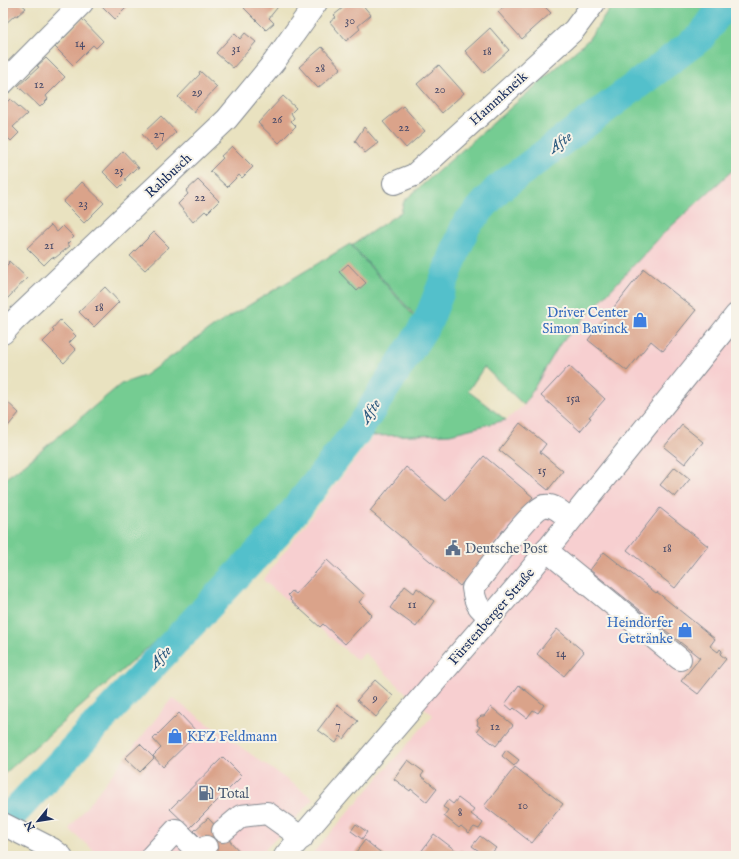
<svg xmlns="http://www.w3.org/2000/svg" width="739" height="859" font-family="'IM FELL English',serif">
	<rect width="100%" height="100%" fill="#f7f3e8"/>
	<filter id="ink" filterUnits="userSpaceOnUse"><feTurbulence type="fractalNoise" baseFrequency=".025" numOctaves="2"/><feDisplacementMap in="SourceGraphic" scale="8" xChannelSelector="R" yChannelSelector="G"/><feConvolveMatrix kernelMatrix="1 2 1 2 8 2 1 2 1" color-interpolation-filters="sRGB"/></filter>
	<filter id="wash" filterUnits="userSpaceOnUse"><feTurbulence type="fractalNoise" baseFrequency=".012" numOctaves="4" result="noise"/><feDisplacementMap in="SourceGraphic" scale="16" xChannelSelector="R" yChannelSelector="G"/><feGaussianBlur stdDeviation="0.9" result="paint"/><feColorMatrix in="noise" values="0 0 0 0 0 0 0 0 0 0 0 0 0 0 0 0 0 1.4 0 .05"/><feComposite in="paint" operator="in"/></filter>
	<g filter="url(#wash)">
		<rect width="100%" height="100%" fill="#e9e2c0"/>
		<g fill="#f7cfd0">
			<path d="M730 172 736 174V856H310L433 715 404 691 365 653 357 660 263 580 373 436 450 434 506 420 524 405 560 344 663 234Z"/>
			<path d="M172 698 314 799 259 856H100L69 829Z"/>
		</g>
		<g fill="#74cc92" stroke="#487e78">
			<path d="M614 3H716L697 31 492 182 456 222 418 319 352 245 401 212 404 201 588 40Z"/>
			<path d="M736 7V167L663 234 560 344 524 405 484 367 468 391 506 420 450 434 373 436 364 429 433 325 471 227 508 185 708 45Z"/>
			<path d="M350 244 418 321 351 419 275 518 203 599 3 775V480L24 465 121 384 144 376 213 327Z"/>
		</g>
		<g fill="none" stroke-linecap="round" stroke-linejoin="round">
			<path stroke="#53c0cb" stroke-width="30" d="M3 824 279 531 360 427 428 321 466 225 498 189 702 36 725 3"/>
		</g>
		<g id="blocks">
			<g fill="#daa38a">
				<path d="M3 3H20L26 8 17 16 15 15 3 26Z"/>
				<path d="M99 3H131L115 19Z"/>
				<path d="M249 3H281L269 18 274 23 266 30 244 8Z"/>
				<path d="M349 3H361L371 15 358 26 360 29 346 41 330 22 336 17 334 15Z"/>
				<path d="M508 3H541L551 13 522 39 498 12Z"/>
				<path d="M82 19 103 41 96 48 93 45 73 65 55 47Z"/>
				<path d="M490 28 509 50 484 73 465 51Z"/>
				<path d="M234 33 240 39 245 33 256 42 233 68 216 53Z"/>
				<path d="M322 47 341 68 318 88 299 67Z"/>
				<path d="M46 58 65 77 46 96 48 99 40 107 18 86 39 67 37 66Z"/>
				<path d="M439 65 464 93 442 113 417 84Z"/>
				<path d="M200 71 217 87 195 110V113L178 97 200 74 199 73Z"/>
				<path d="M283 96 296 108 291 113 294 118 291 121 296 126 279 143 258 123Z"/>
				<path d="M10 99 27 114 13 127 19 133 11 141 5 135 3 137V102L5 104Z"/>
				<path d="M403 106 425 131 406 148 383 122Z"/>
				<path d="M161 116 176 132 156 151 142 134Z"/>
				<path d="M364 127 378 143 365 153 355 141Z"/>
				<path d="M232 146 253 167 242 178 239 175 227 187 210 171 223 158 221 156Z"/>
				<path d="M123 151 139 168 138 169 137 167 125 179 126 181 119 188 103 172Z"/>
				<path d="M198 180 219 201 207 213 205 211 193 222 178 204 188 194 186 191Z"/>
				<path d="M82 182 104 203 84 223 63 202Z"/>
				<path d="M51 225 57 232 63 226 74 237 67 244 70 246 55 258 52 257 44 265 27 248Z"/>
				<path d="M154 232 169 247 145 270 130 256Z"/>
				<path d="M9 261 27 278 7 299 3 295V269L9 263 8 262Z"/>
				<path d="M348 264 366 283 357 291 339 272Z"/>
				<path d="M644 269 696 310 663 351 651 341 627 371 588 340Z"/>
				<path d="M105 287 119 302 94 327 79 312Z"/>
				<path d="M60 320 76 336 69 343 76 350 64 363 43 342 54 331 52 329Z"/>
				<path d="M569 366 605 399 589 417 591 418 580 431 541 396Z"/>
				<path d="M3 398 19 413 3 432Z"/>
				<path d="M520 423 546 444 540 452 563 471 548 490 499 450Z"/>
				<path d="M682 425 703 442 685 464 664 447Z"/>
				<path d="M484 456 533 497 460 586 370 511 406 467 446 501Z"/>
				<path d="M675 467 690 479 675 497 660 485Z"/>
				<path d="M660 508 708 546 675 588 627 550Z"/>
				<path d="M604 552 656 593 657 592 715 639 710 646 718 652 720 649 722 651 720 654 726 659 698 694 681 681 700 658 590 570Z"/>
				<path d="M327 560 365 595 359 602 372 615 345 644 323 624 320 627 290 600 291 598 288 595 292 591 296 594Z"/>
				<path d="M405 586 414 593 417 588 434 601 416 627 390 608Z"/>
				<path d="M557 629 584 652 564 676 537 654Z"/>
				<path d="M375 680 393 696 376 717 357 700Z"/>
				<path d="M519 685 544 705 538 713 533 710 527 718 514 708 512 710 505 704Z"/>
				<path d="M337 705 358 721 344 739 340 736 336 743 318 730Z"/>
				<path d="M491 707 513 725 496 746 477 731 480 727 477 725 478 723 477 720 481 716H484Z"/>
				<path d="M179 713 198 733 163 767 153 756 161 748 153 739Z"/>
				<path d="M140 744 154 758 140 772 125 758Z"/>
				<path d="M506 750 519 760 514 766 502 756Z"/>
				<path d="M223 757 242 776 190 828 170 809Z"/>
				<path d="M408 760 424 772 421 776 437 789 427 802 411 789 410 791 394 779Z"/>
				<path d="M515 767 563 804 532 843 484 806Z"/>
				<path d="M458 798 474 810 471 814 483 823 479 829 474 827 469 833 461 826 459 828 444 816 448 810 443 807 448 800 453 804Z"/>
				<path d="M208 818 244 856H218L194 831Z"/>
				<path d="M356 824 367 832 362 839 351 831Z"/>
				<path d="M434 834 459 853 461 850 469 856H418Z"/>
				<path d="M480 836 496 848 489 856H486L472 846Z"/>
				<path d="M365 840 385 856H353Z"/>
			</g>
		</g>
	</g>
	<g filter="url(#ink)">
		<use href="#blocks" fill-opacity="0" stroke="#82888f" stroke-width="1"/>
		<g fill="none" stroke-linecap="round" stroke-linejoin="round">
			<g stroke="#82888f" stroke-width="24">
				<g id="minor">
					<path d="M3 83 82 3"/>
					<path d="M394 183 414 175 574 30 594 3"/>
					<path d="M3 333 14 321 227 119 274 62 316 3"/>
					<path d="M546 550 680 659"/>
					<path d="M490 616C478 608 475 603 473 588 484 574 531 509 544 506 555 504 563 514 570 520"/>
					<path d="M3 824 52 849 61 856"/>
					<path d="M223 831 241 816 267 813 302 838"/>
					<path d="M152 856 176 830 199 853 206 847"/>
				</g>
			</g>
			<g stroke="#82888f" stroke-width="24">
				<path id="major" d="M285 856 525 577 736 315"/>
			</g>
			<use href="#minor" stroke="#fff" stroke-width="22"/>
			<use href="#major" stroke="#fff" stroke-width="22"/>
		</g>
	</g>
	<defs>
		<g id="shop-bare" transform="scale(1.2)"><path d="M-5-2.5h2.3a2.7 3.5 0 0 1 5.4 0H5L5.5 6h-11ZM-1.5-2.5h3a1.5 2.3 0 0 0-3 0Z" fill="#3f7fe0" stroke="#f7f3e8" stroke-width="2.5" paint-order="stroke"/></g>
		<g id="civic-bare" transform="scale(1.2)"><path d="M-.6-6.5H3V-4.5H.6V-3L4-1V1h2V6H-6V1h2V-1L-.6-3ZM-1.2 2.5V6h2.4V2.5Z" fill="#5c6f8a" stroke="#f7f3e8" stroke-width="2.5" paint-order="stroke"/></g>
		<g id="fuel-bare" transform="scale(1.2)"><path d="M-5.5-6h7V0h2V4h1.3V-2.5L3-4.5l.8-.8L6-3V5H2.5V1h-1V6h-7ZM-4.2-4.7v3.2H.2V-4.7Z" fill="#5c6f8a" stroke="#f7f3e8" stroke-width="2.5" paint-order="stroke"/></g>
	</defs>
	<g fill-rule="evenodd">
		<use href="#shop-bare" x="640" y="320"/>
		<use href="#civic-bare" x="453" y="548"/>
		<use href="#shop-bare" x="685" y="630"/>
		<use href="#shop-bare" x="175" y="736"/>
		<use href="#fuel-bare" x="206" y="793"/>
	</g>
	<g text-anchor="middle" stroke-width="4" stroke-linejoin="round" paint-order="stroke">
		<g font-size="12" fill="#4b4c69">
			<text x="350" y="24">30</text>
			<text x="80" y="47">14</text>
			<text x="236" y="52">31</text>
			<text x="487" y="55">18</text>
			<text x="320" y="72">28</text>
			<text x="39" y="88">12</text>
			<text x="440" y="93">20</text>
			<text x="197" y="96">29</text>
			<text x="277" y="123">26</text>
			<text x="404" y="131">22</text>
			<text x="159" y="138">27</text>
			<text x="119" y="174">25</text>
			<text x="200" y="201">22</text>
			<text x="83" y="207">23</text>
			<text x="49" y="249">21</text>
			<text x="99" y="311">18</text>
			<text x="573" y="402">15a</text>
			<text x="542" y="474">15</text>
			<text x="667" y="552">18</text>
			<text x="412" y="608">11</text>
			<text x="561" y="657">14</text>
			<text x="375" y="702">9</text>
			<text x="338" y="729">7</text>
			<text x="495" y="730">12</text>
			<text x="523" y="809">10</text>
			<text x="460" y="816">8</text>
		</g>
		<g font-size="14" fill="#1b2f5e" stroke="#f7f3e8">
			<text transform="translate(498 98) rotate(-42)" y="5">Hammkneik</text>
			<text transform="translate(168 175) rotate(-43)" y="5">Rahbusch</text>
			<text transform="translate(491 616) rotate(-49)" y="5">Fürstenberger Straße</text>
		</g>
		<g font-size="14" fill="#366cbe" stroke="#f7f3e8" text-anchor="end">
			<text x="628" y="317">Driver Center<tspan x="628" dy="16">Simon Bavinck</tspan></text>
			<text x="673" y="627">Heindörfer<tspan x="673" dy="16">Getränke</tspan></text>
			<text x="187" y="741" text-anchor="start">KFZ Feldmann</text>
		</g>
		<g font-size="14" fill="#4e5e75" stroke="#f7f3e8" text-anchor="start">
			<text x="465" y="553">Deutsche Post</text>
			<text x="218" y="798">Total</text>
		</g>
		<g font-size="15" font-style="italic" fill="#2c5a7f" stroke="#f7f3e8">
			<text transform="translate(560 142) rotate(-37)" y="5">Afte</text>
			<text transform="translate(370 411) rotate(-57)" y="5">Afte</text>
			<text transform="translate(160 657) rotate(-47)" y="5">Afte</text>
		</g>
	</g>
	<rect width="739" height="859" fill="none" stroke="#f7f3e8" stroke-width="16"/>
	<g transform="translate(38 821) rotate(240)" stroke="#f7f3e8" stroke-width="3" paint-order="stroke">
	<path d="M0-3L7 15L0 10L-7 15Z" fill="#1b2f5e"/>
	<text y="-6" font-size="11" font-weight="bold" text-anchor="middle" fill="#1b2f5e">N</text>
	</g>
</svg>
